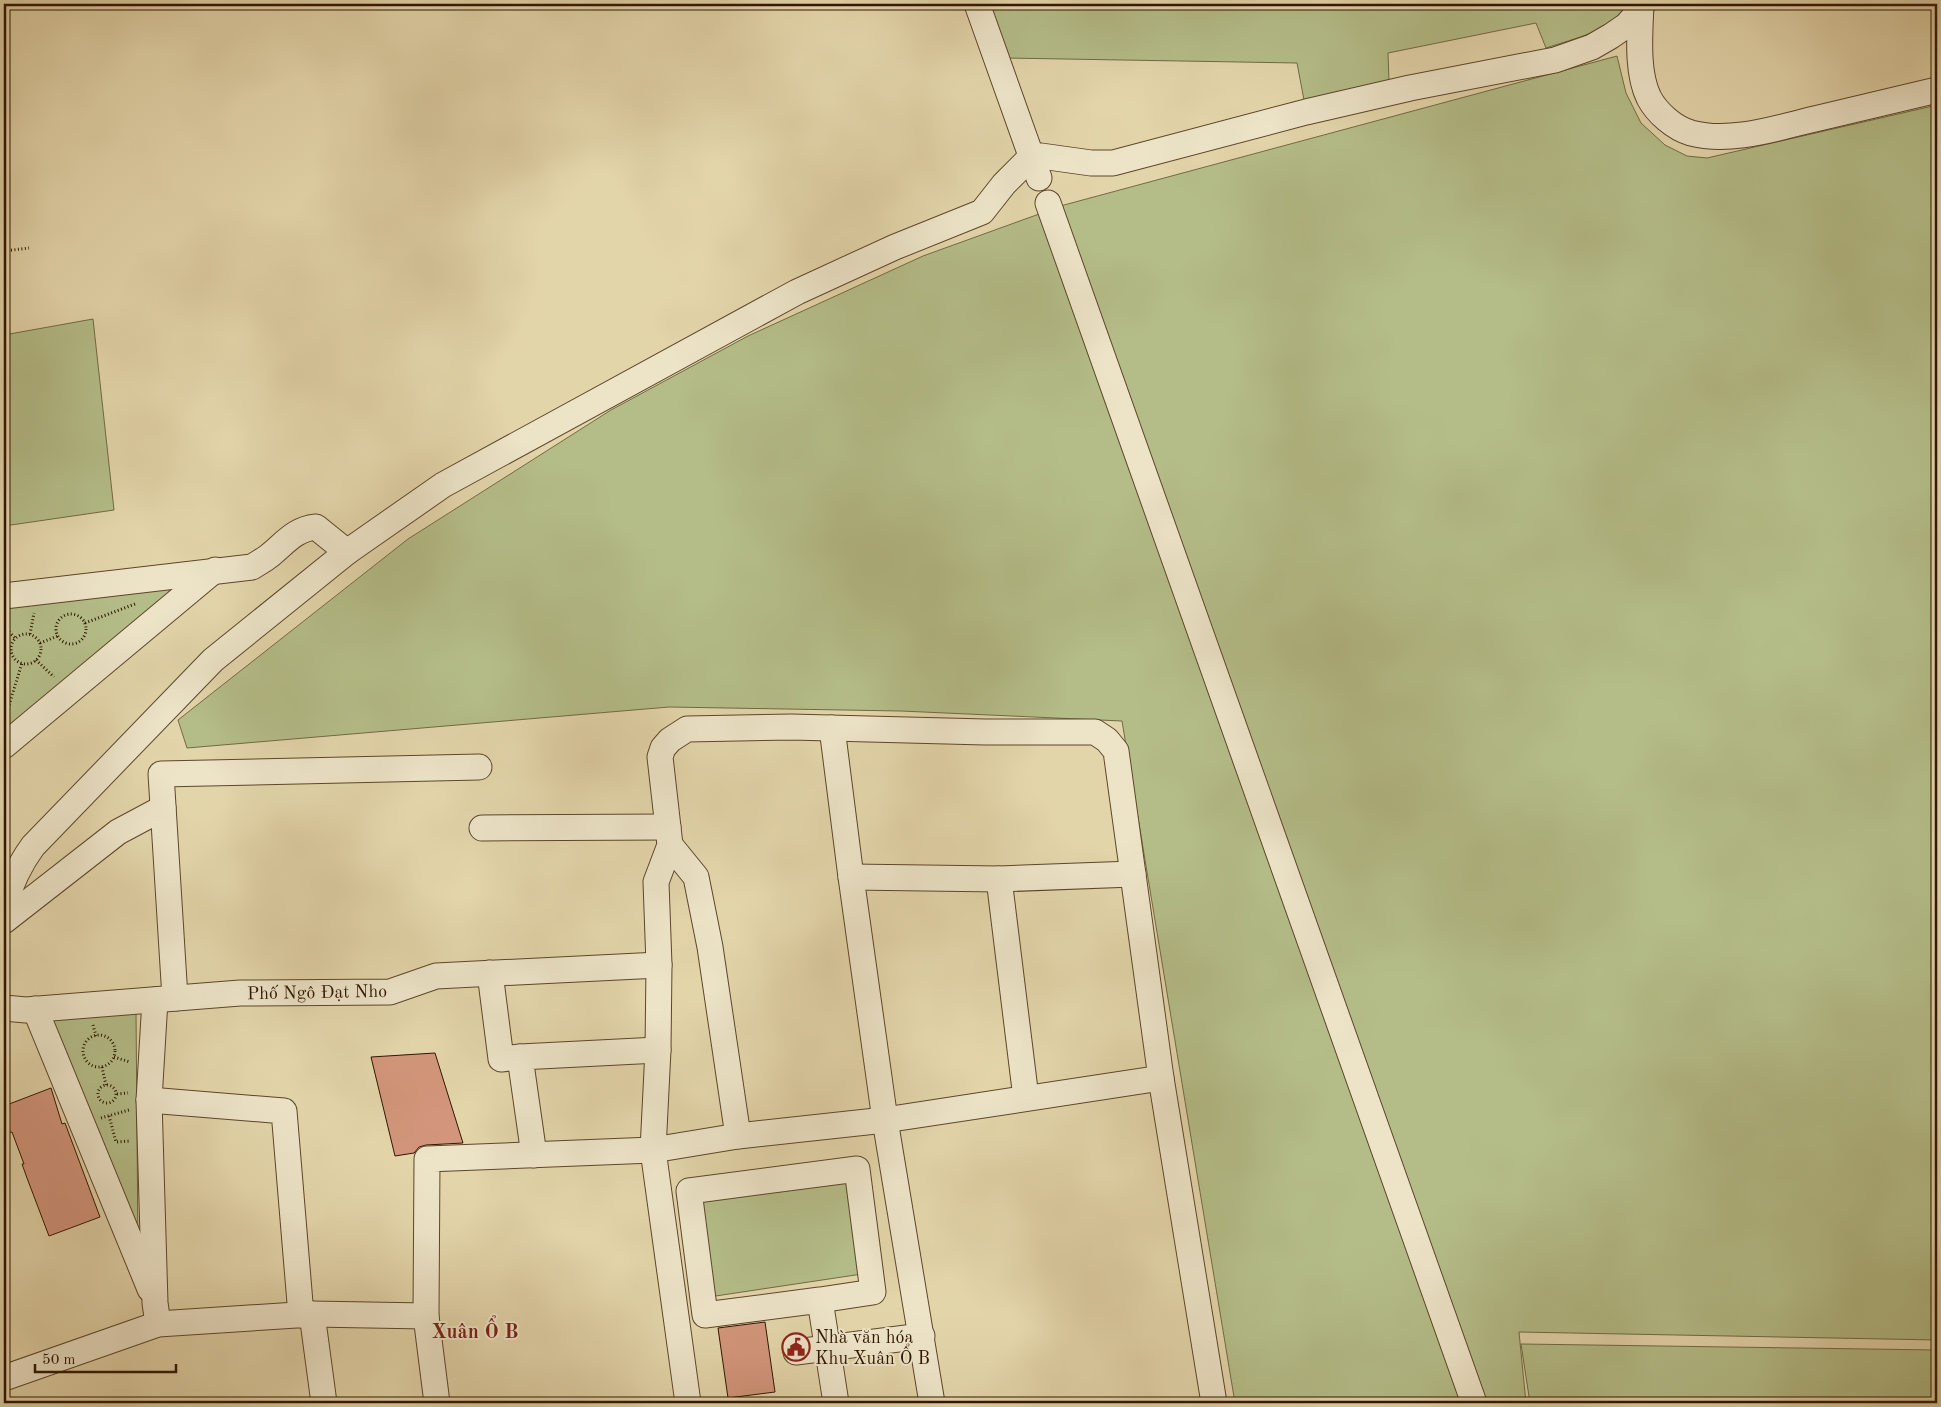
<svg xmlns="http://www.w3.org/2000/svg" width="1941" height="1407" font-family="'Old Standard TT',serif">
	<rect width="100%" height="100%" fill="#e3d5aa"/>
	<filter id="stains"><feTurbulence type="fractalNoise" baseFrequency=".004" numOctaves="4"/><feColorMatrix values="0 0 0 0 .2 0 0 0 0 .09 0 0 0 0 .02 0 0 0 .5 -.17"/></filter>
	<radialGradient id="worn" r=".72"><stop offset=".6" stop-color="#630" stop-opacity="0"/><stop offset="1" stop-color="#630" stop-opacity=".3"/></radialGradient>
	<g fill="#b4bd88" stroke="#726a44">
		<path d="M986 4H1627C1611 32 1575 38 1546 48L1536 23 1388 53 1389 81 1304 100 1297 63 1005 58Z"/>
		<path d="M1617 56 1626 93 1641 123 1665 145 1687 156 1707 158 1937 105V1340L1519 1332 1526 1403H1235L1122 721 901 711 669 707 187 748 178 720 408 539 611 410 748 336 923 256 1064 205Z"/>
		<path d="M93 319 114 510 4 526V335Z"/>
		<path d="M168 589 172 595 9 728 4 722V608Z"/>
		<path d="M136 1011 138 1252 49 1020Z"/>
		<path d="M849 1177 862 1274 709 1297 693 1198Z"/>
		<path d="M1521 1344 1937 1350V1403H1530Z"/>
	</g>
	<g fill="#d3967c" stroke="#301600">
		<path d="M435 1053 463 1143 426 1145 419 1147 414 1153 395 1156 371 1057Z"/>
		<path d="M51 1088 62 1124 65 1123 100 1217 49 1236 27 1178 22 1164H24L12 1132 8 1133 4 1123V1106Z"/>
		<path d="M765 1322 775 1392 728 1398 718 1328Z"/>
	</g>
	<g fill="none" stroke-linecap="round" stroke-linejoin="round">
		<g stroke="#5d462a" stroke-width="27">
			<g id="minor">
				<path d="M977 4 1039 178"/>
				<path d="M1641 4C1640 32 1636 72 1649 98 1657 113 1674 128 1691 133 1732 144 1779 127 1819 118 1858 109 1898 99 1937 90"/>
				<path d="M1048 203 1474 1403"/>
				<path d="M347 552 443 485 797 292 895 247 982 212 1004 184 1031 157 1041 156 1091 163H1113L1306 112 1410 88 1555 60 1592 47 1611 36 1627 25 1641 9"/>
				<path d="M4 596 252 567C258 563 264 560 269 556 285 543 295 529 316 527L347 552 213 660 33 846C19 865 10 885 4 907"/>
				<path d="M832 728 851 877 885 1120 932 1403"/>
				<path d="M4 746 215 570"/>
				<path d="M482 828 668 827"/>
				<path d="M670 845 696 877 710 947 738 1136"/>
				<path d="M851 877 999 879 1133 874"/>
				<path d="M999 879 1026 1098"/>
				<path d="M4 921 118 832 163 808"/>
				<path d="M490 973 501 1059 520 1057"/>
				<path d="M175 998 161 774 479 767"/>
				<path d="M4 1008 26 1010 240 993 390 992 436 976 659 965"/>
				<path d="M35 1009 150 1289"/>
				<path d="M149 1100 155 1000"/>
				<path d="M534 1155 520 1057 658 1050"/>
				<path d="M820 1300 873 1292 857 1169 689 1191 705 1315 820 1300 836 1403"/>
				<path d="M312 1314 324 1403"/>
				<path d="M158 1324 155 1303 149 1100 284 1111 301 1315"/>
				<path d="M796 1352 922 1336"/>
				<path d="M4 1378 158 1324 312 1314 426 1316"/>
				<path d="M437 1403 426 1316 427 1159 653 1150 738 1136 885 1120 1161 1078"/>
				<path d="M688 1403 653 1150 658 1050 659 965 656 882 670 845 660 757 663 748 670 740 687 729 791 727 985 732H1095L1107 740 1116 751 1161 1078 1214 1403"/>
			</g>
		</g>
		<g stroke="#301600" stroke-width="3" stroke-dasharray="1 2.5" stroke-linecap="butt">
			<path d="M4 251 29 248"/>
			<circle cx="71" cy="629" r="15"/>
			<path d="M85 623 135 604"/>
			<path d="M4 627 15 638"/>
			<circle cx="26" cy="649" r="15"/>
			<path d="M30 634 34 613"/>
			<path d="M40 643 58 636"/>
			<path d="M36 660 54 677"/>
			<path d="M6 715 22 663"/>
			<path d="M93 1025 96 1036"/>
			<circle cx="99" cy="1051" r="16"/>
			<path d="M114 1057 130 1062"/>
			<path d="M102 1067 106 1085"/>
			<circle cx="107" cy="1094" r="9"/>
			<path d="M117 1094 128 1093"/>
			<path d="M109 1116 116 1142 130 1141"/>
			<path d="M101 1118 129 1110"/>
		</g>
		<use href="#minor" stroke="#ede4c8" stroke-width="25"/>
	</g>
	<defs>
		<g id="civic-ring" transform="scale(1.4375)"><circle r="9.5" fill="#ede4c8" stroke="#8f2418" stroke-width="1.5"/><path d="M-.6-6.5H3V-4.5H.6V-3L4-1V1h2V6H-6V1h2V-1L-.6-3ZM-1.2 2.5V6h2.4V2.5Z" fill="#8f2418"/></g>
	</defs>
	<g fill-rule="evenodd">
		<use href="#civic-ring" x="796" y="1347"/>
	</g>
	<g text-anchor="middle" stroke-width="4" stroke-linejoin="round" paint-order="stroke">
		<g font-size="18" fill="#301600" stroke="#ede4c8">
			<text transform="translate(317 992) rotate(-1)" y="6">Phố Ngô Đạt Nho</text>
		</g>
		<g font-size="18" fill="#301600" stroke="#ede4c8" text-anchor="start">
			<text x="815" y="1343">Nhà văn hóa<tspan x="815" dy="21">Khu Xuân Ổ B</tspan></text>
		</g>
		<g font-size="20" font-weight="bold" fill="#7a1f14" stroke="#ede4c8">
			<text x="475" y="1338">Xuân Ổ B</text>
		</g>
	</g>
	<rect width="1941" height="1407" fill="none" stroke="#e3d5aa" stroke-width="20"/>
	<rect x="5" y="5" width="1931" height="1397" fill="none" stroke="#301600" stroke-width="2.5"/>
	<rect x="10" y="10" width="1921" height="1387" fill="none" stroke="#301600"/>
	<path d="M35 1364v8h141v-8" fill="none" stroke="#301600" stroke-width="2.5"/>
	<text x="42" y="1364" font-size="15" fill="#301600" stroke="#ede4c8" stroke-width="4" paint-order="stroke">50 m</text>
	<rect width="100%" height="100%" filter="url(#stains)"/>
	<rect width="100%" height="100%" fill="url(#worn)"/>
</svg>
